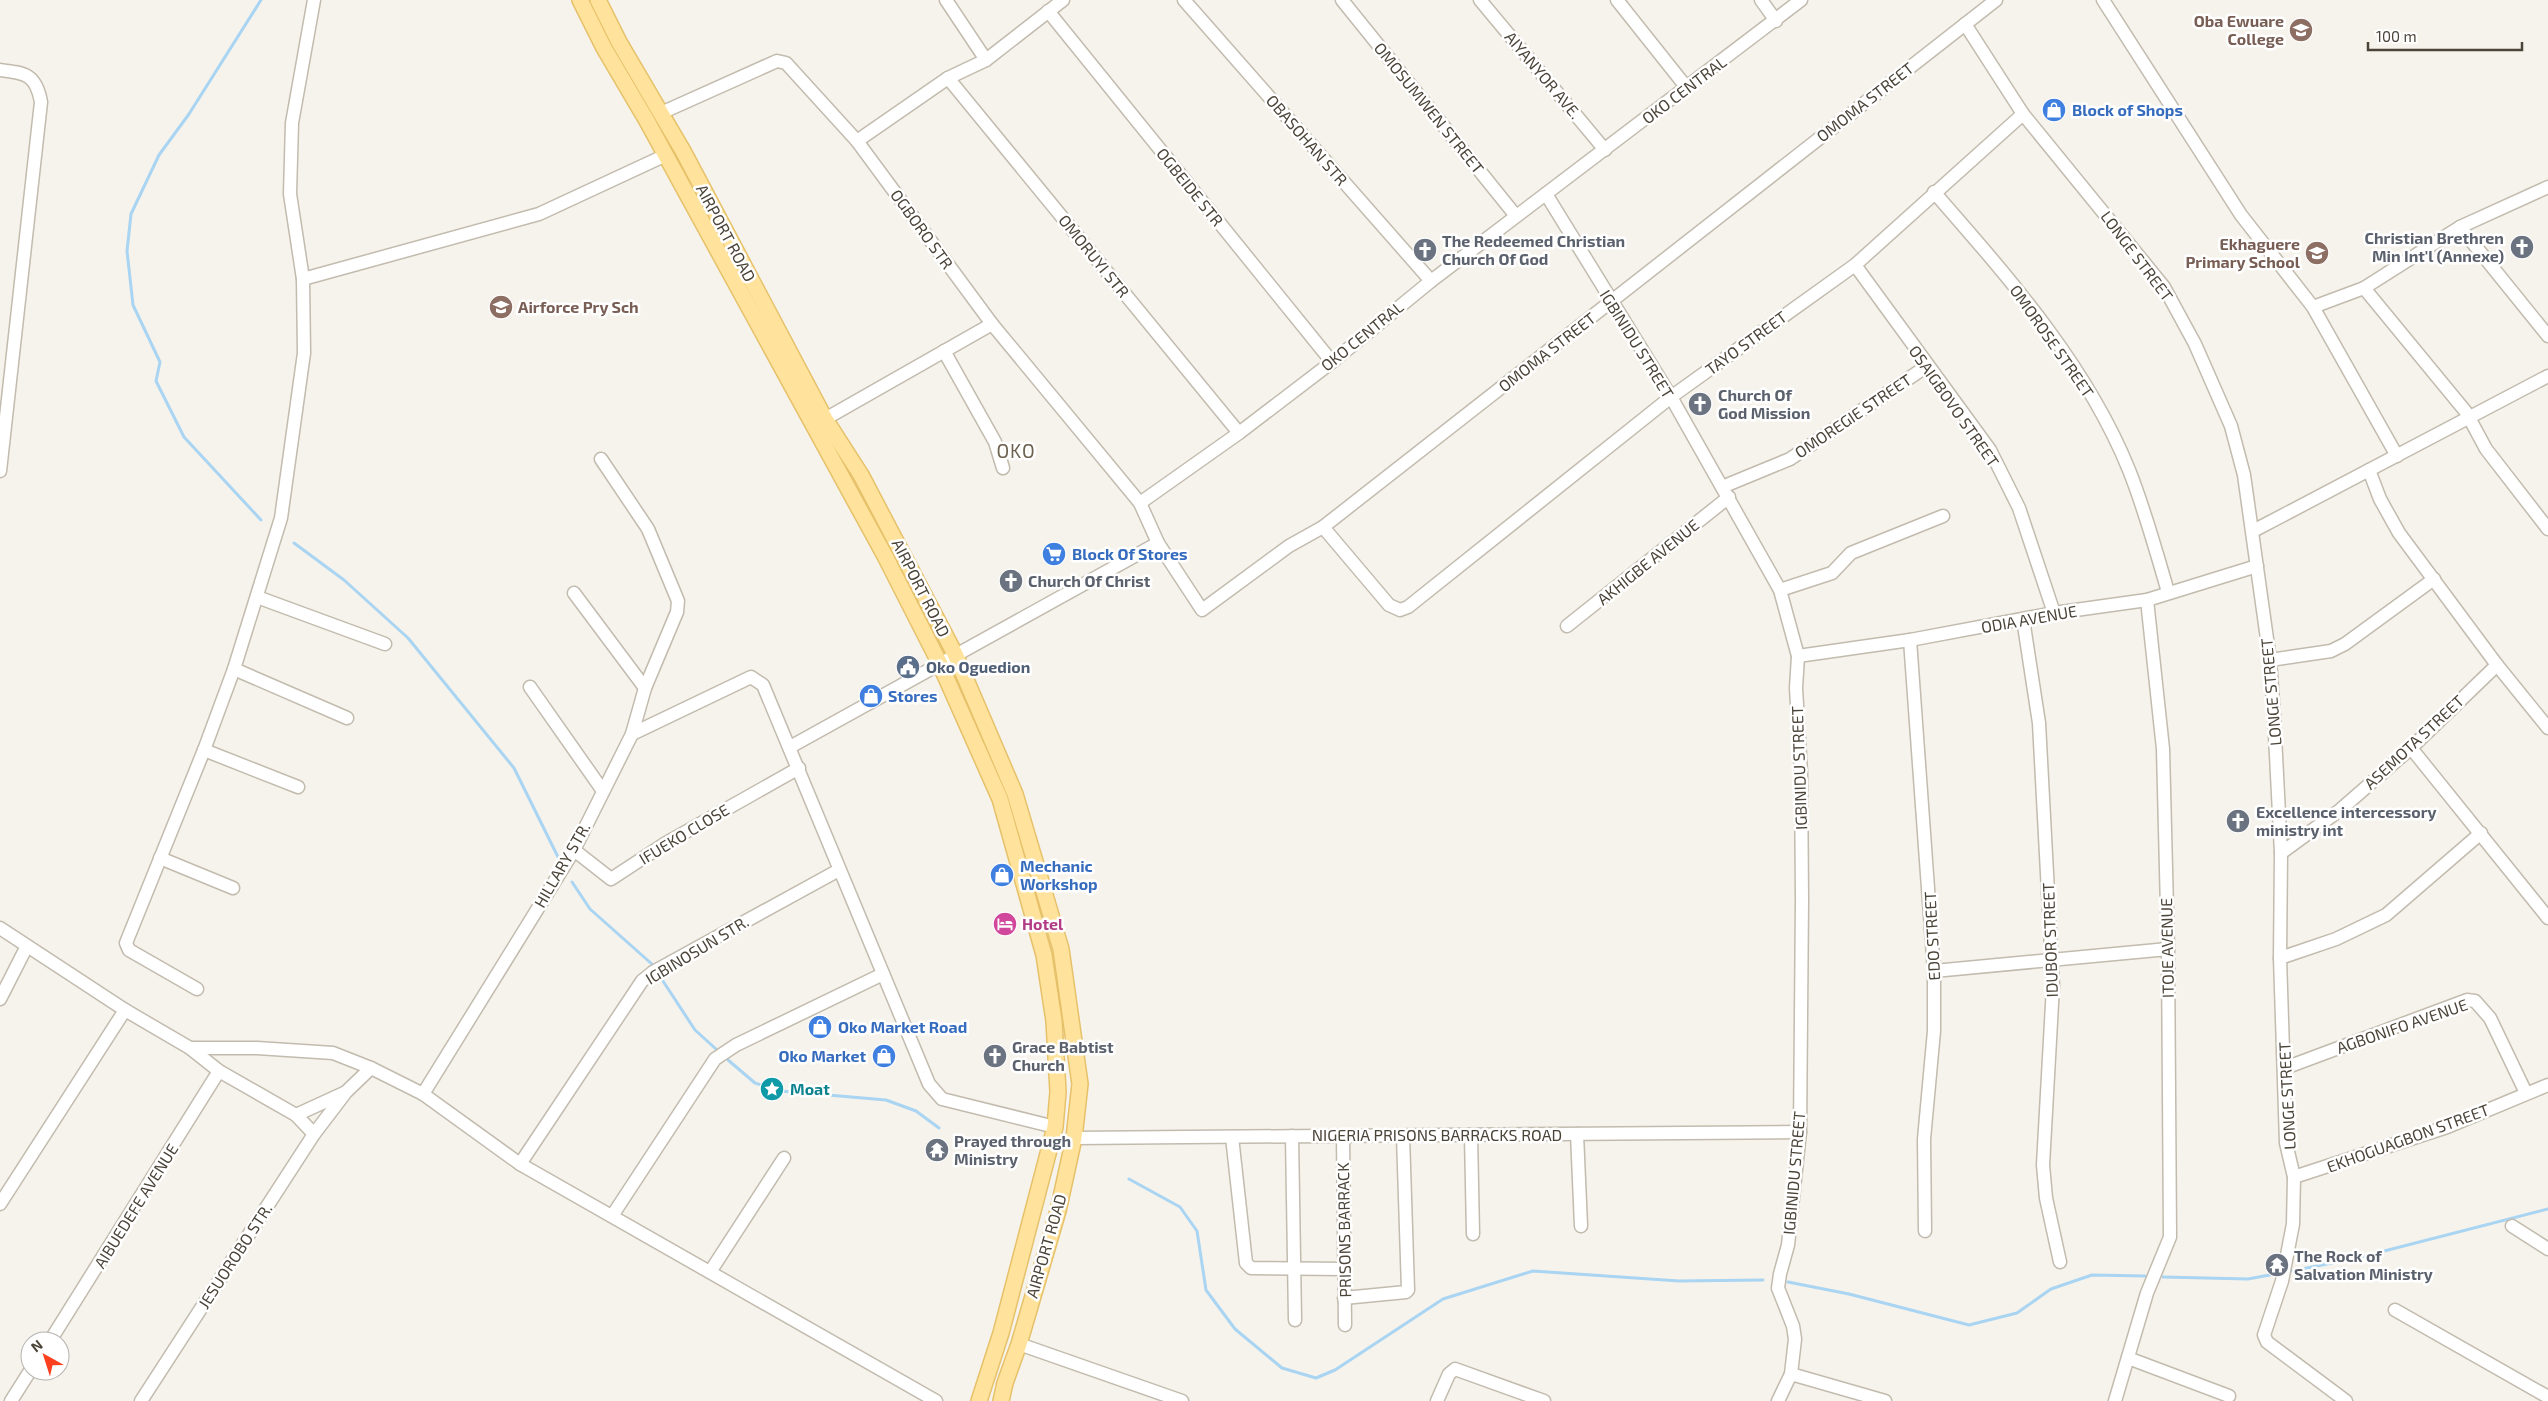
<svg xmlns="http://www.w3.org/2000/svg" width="2548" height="1401" font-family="'Exo 2',sans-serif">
	<rect width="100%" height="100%" fill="#f6f3ec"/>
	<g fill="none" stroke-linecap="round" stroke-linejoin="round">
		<g stroke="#a9d4f2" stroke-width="3">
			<path d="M261 0 189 114 159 155 131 214 127 251 133 305 160 362 156 381 184 437 261 520"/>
			<path d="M294 543 344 580 408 638 514 768 558 857"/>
			<path d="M572 882 590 909 653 965"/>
			<path d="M661 978 695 1030 716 1049"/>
			<path d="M728 1060 755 1083 781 1091 886 1100 916 1111 939 1128"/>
			<path d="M1129 1179 1180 1207 1197 1231 1206 1290 1235 1329 1282 1368 1316 1378 1335 1370 1443 1299 1533 1271 1679 1281 1763 1280"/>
			<path d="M2292 1271 2357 1258 2548 1209"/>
			<path d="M2163 1277 2248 1279 2275 1274"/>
			<path d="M1788 1282 1849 1294 1969 1325 2017 1313 2051 1289 2092 1275 2145 1276"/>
		</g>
		<g stroke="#c2bbae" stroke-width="15">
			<g id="minor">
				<path d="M946 0 986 60"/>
				<path d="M1184 0 1431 281"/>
				<path d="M1342 0 1516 216"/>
				<path d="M1480 0 1605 150"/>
				<path d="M1617 0 1687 88"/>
				<path d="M1761 0 1776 21"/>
				<path d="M2103 0 2241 215 2313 307 2397 456"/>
				<path d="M1048 11 1332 362"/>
				<path d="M1965 24 2023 114 2164 287 2195 344 2231 426 2244 475 2270 660 2274 716 2281 853 2280 958 2286 1143 2294 1177 2293 1224 2282 1281 2264 1335 2267 1342 2346 1401"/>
				<path d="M0 70C25 73 36 74 41 102L0 471"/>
				<path d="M948 78 1239 433"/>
				<path d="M661 113 777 61 786 63 857 141 992 324 1140 503 1158 543 1202 610 1289 546 1323 527 1996 0"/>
				<path d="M857 141 948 78 986 60 1063 0"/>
				<path d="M1934 192C2008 277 2086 364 2129 470 2145 510 2156 551 2168 592"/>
				<path d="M1546 194 1671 397 1780 590 1798 656 1796 688 1801 773 1802 900 1800 1132 1788 1245 1780 1274 1778 1288 1793 1326 1795 1339 1791 1374 1778 1401"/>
				<path d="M2460 227 2548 336"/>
				<path d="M1855 265 1990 450 2019 508 2054 613"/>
				<path d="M303 279 539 214 666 155"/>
				<path d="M2364 288 2466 412 2486 449 2548 529"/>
				<path d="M2313 307 2364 288 2460 227 2548 187"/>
				<path d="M944 351 995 442 1003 468"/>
				<path d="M825 419 992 324"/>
				<path d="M601 459 648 529 678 601 677 612 645 688 632 734"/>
				<path d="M2369 470 2380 499 2399 533 2497 665 2548 728"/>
				<path d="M1722 487 1790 459 1927 366"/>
				<path d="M1140 503 1239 433 1332 362 1431 281 1801 0"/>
				<path d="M1323 527 1389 605 1400 610 1408 607 1671 397 1855 265 2023 114"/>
				<path d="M2253 531 2548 376"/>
				<path d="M1780 590 1832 573 1851 553 1943 516"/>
				<path d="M574 593 645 688"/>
				<path d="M257 597 385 644"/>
				<path d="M2023 619 2039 723 2053 986 2043 1165 2046 1198 2060 1262"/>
				<path d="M1567 626 1729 497"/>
				<path d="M1910 640 1934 971V1031L1924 1139 1925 1231"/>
				<path d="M1798 656 1910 640 2054 613 2147 600 2257 566"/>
				<path d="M2270 660 2331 651 2345 644 2434 579"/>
				<path d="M234 669 347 718"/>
				<path d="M530 687 603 791"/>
				<path d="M790 747 1158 543"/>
				<path d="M2411 748 2548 918"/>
				<path d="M204 750 298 787"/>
				<path d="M574 850 611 879 666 843 799 768"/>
				<path d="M2281 853 2340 810 2411 748 2497 665"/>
				<path d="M160 858 233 888"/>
				<path d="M0 928 125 1010 190 1048 219 1071 296 1115 314 1134"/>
				<path d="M2280 958 2336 939 2386 915 2481 833"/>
				<path d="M1934 971 2168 949"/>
				<path d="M197 989 129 950 126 943 204 750 234 669 281 518 304 353 303 279 290 194 292 123 314 0"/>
				<path d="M0 999 27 946"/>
				<path d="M190 1048H257L333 1053 371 1068 423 1094 520 1164 936 1401"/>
				<path d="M2285 1068 2467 1000 2475 1001 2490 1018 2526 1093"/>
				<path d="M423 1094 574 850 632 734 751 677 763 685 929 1084 942 1099 1055 1127"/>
				<path d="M296 1115 344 1093"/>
				<path d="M1577 1134 1581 1226"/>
				<path d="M1471 1135 1473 1234"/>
				<path d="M1292 1136 1295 1320"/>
				<path d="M1343 1136 1345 1325"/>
				<path d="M1232 1137 1246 1263 1251 1268 1343 1269"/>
				<path d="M1074 1138 1800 1132"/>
				<path d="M520 1164 642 981 653 972 839 870"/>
				<path d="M2294 1177 2447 1127 2548 1085"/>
				<path d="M0 1204 125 1010"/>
				<path d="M612 1216 715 1059 736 1045 883 974"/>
				<path d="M2512 1226 2548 1249"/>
				<path d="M710 1272 784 1158"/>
				<path d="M1344 1298 1406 1292 1408 1290 1403 1136"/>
				<path d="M2395 1310 2548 1397"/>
				<path d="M50 1341 219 1071"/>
				<path d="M1019 1344 1182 1401"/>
				<path d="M2128 1358 2229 1396"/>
				<path d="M1791 1374 1885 1401"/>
				<path d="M11 1401 30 1371"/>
				<path d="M141 1401 314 1134 346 1092 371 1068"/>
				<path d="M1437 1401 1449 1374 1455 1369 1544 1401"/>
				<path d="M2115 1401 2147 1293 2170 1237 2168 949 2163 749 2147 600"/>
			</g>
		</g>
		<g stroke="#e6c16a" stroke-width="18">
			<g id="major">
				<path d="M580 0 604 48 647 121 885 556 940 664 1000 799 1044 955 1054 1021 1058 1092 1055 1127 1001 1333 979 1401"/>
				<path d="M598 0 619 42 683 151 825 419 861 475 955 654 1015 794 1061 949 1080 1084 1074 1138 1058 1211 1019 1344 1005 1383 1001 1401"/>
			</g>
		</g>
		<use href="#minor" stroke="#fff" stroke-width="12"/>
		<use href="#major" stroke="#ffe39c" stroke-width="15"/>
	</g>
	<defs>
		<g id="university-disc" transform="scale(1.25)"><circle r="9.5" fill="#8d6e63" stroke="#fff"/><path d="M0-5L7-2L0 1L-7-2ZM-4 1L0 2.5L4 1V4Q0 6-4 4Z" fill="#fff"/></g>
		<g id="shop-disc" transform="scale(1.25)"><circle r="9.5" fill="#3f7fe0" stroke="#fff"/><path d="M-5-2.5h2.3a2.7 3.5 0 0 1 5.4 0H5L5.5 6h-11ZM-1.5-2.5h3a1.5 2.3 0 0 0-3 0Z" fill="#fff"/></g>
		<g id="church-disc" transform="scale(1.25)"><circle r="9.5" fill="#6b7280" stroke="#fff"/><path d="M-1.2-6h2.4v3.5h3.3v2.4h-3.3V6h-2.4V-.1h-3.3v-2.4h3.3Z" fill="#fff"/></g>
		<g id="school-disc" transform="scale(1.25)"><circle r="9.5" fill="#8d6e63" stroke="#fff"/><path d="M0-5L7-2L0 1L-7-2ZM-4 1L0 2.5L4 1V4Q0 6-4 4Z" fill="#fff"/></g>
		<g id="supermarket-disc" transform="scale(1.25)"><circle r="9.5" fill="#3f7fe0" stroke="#fff"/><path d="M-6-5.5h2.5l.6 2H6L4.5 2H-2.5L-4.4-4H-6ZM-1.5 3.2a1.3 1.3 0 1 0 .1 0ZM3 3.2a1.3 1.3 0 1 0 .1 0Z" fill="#fff"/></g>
		<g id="civic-disc" transform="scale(1.25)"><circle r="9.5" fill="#5c6f8a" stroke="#fff"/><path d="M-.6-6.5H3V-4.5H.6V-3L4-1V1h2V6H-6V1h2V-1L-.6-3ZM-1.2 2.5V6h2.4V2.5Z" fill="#fff"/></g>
		<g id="hotel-disc" transform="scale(1.25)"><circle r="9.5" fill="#d1479c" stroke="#fff"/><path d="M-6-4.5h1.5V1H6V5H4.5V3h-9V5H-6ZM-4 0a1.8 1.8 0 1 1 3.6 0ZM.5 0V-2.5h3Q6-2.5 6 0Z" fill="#fff"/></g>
		<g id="sight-disc" transform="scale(1.25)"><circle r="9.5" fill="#0f9aa8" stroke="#fff"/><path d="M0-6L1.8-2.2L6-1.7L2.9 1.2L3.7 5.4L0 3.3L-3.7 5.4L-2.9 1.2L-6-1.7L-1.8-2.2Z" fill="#fff"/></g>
		<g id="temple-disc" transform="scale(1.25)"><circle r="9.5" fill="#6b7280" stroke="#fff"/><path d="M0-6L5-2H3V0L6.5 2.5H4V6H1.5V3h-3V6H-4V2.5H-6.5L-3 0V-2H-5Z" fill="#fff"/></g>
	</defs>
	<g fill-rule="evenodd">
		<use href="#university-disc" x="2301" y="30"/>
		<use href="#shop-disc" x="2054" y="110"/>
		<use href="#church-disc" x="2522" y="247"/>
		<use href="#church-disc" x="1425" y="250"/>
		<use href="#school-disc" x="2317" y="253"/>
		<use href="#school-disc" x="501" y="307"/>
		<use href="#church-disc" x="1700" y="404"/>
		<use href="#supermarket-disc" x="1054" y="554"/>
		<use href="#church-disc" x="1011" y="581"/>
		<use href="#civic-disc" x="908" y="667"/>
		<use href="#shop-disc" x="871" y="696"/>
		<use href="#church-disc" x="2238" y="821"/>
		<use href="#shop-disc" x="1002" y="875"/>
		<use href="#hotel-disc" x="1005" y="924"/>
		<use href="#shop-disc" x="820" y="1027"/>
		<use href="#shop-disc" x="884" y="1056"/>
		<use href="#church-disc" x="995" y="1056"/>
		<use href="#sight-disc" x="772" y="1089"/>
		<use href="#temple-disc" x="937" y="1150"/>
		<use href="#temple-disc" x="2277" y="1265"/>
	</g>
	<g text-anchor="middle" stroke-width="5" stroke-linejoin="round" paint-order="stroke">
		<g font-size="16" font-weight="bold" fill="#785e54" stroke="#fff" text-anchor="end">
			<text x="2284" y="27">Oba Ewuare<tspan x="2284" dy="18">College</tspan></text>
			<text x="2300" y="250">Ekhaguere<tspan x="2300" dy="18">Primary School</tspan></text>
			<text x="518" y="313" text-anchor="start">Airforce Pry Sch</text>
		</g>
		<g font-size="16" fill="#4b4439" stroke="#fff">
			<text transform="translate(1543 75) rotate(50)" y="6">AIYANYOR AVE.</text>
			<text transform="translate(1684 90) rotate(-37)" y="6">OKO CENTRAL</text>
			<text transform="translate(1865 102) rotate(-38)" y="6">OMOMA STREET</text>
			<text transform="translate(1429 108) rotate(51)" y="6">OMOSUMWEN STREET</text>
			<text transform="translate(1307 140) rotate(49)" y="6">OBASOHAN STR</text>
			<text transform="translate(1190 187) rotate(51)" y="6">OGBEIDE STR</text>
			<text transform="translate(922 229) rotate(54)" y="6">OGBORO STR</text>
			<text transform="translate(726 233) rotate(62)" y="6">AIRPORT ROAD</text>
			<text transform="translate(1094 256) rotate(51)" y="6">OMORUYI STR</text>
			<text transform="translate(2137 256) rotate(53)" y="6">LONGE STREET</text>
			<text transform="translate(1362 336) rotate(-39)" y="6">OKO CENTRAL</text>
			<text transform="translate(2052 341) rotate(55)" y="6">OMOROSE STREET</text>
			<text transform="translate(1746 343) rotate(-36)" y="6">TAYO STREET</text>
			<text transform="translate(1637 344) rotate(58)" y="6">IGBINIDU STREET</text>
			<text transform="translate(1547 352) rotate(-38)" y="6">OMOMA STREET</text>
			<text transform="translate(1954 406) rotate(55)" y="6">OSAIGBOVO STREET</text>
			<text transform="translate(1853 416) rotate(-34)" y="6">OMOREGIE STREET</text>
			<text transform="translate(1648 562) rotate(-39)" y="6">AKHIGBE AVENUE</text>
			<text transform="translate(921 588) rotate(63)" y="6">AIRPORT ROAD</text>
			<text transform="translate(2029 619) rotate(-10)" y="6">ODIA AVENUE</text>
			<text transform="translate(2271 692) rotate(-95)" y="6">LONGE STREET</text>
			<text transform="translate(2414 742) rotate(-43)" y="6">ASEMOTA STREET</text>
			<text transform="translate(1799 768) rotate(-92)" y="6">IGBINIDU STREET</text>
			<text transform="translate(684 834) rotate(-31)" y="6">IFUEKO CLOSE</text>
			<text transform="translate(562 865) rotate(-60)" y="6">HILLARY STR.</text>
			<text transform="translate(1932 936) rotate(-93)" y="6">EDO STREET</text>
			<text transform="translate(2050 940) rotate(-92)" y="6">IDUBOR STREET</text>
			<text transform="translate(2167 948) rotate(-91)" y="6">ITOJE AVENUE</text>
			<text transform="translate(697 950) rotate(-31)" y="6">IGBINOSUN STR.</text>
			<text transform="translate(2402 1026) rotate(-19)" y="6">AGBONIFO AVENUE</text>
			<text transform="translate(2287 1096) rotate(-93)" y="6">LONGE STREET</text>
			<text x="1437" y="1141">NIGERIA PRISONS BARRACKS ROAD</text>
			<text transform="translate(2408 1138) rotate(-20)" y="6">EKHOGUAGBON STREET</text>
			<text transform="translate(1794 1173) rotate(-85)" y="6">IGBINIDU STREET</text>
			<text transform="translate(136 1206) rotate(-58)" y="6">AIBUEDEFE AVENUE</text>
			<text transform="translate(1344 1230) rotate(-91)" y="6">PRISONS BARRACK</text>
			<text transform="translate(1046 1246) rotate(-74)" y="6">AIRPORT ROAD</text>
			<text transform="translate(235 1256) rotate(-57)" y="6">JESUOROBO STR.</text>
		</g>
		<g font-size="16" font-weight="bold" fill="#366cbe" stroke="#fff" text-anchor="start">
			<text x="2072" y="116">Block of Shops</text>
			<text x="1072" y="560">Block Of Stores</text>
			<text x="888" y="702">Stores</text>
			<text x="1020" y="872">Mechanic<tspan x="1020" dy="18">Workshop</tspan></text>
			<text x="838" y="1033">Oko Market Road</text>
			<text x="866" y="1062" text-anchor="end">Oko Market</text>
		</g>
		<g font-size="16" font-weight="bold" fill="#5b616d" stroke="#fff" text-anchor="start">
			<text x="2504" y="244" text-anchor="end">Christian Brethren<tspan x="2504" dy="18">Min Int'l (Annexe)</tspan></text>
			<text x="1442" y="247">The Redeemed Christian<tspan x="1442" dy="18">Church Of God</tspan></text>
			<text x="1718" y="401">Church Of<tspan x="1718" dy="18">God Mission</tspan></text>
			<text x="1028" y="587">Church Of Christ</text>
			<text x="2256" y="818">Excellence intercessory<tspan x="2256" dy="18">ministry int</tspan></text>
			<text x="1012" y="1053">Grace Babtist<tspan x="1012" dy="18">Church</tspan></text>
			<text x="954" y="1147">Prayed through<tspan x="954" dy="18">Ministry</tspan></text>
			<text x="2294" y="1262">The Rock of<tspan x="2294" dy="18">Salvation Ministry</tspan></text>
		</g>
		<g font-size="16" font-weight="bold" fill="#4e5e75" stroke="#fff" text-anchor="start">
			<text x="926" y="673">Oko Oguedion</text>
		</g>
		<g font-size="16" font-weight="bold" fill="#b23c85" stroke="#fff" text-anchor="start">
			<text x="1022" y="930">Hotel</text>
		</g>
		<g font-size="16" font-weight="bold" fill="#0d838f" stroke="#fff" text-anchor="start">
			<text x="790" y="1095">Moat</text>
		</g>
		<g font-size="19" letter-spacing="1" fill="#6e6250" stroke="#fff">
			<text x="1016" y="458">OKO</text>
		</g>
	</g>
	<g transform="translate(45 1356) rotate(321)"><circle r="24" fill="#ffffff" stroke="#b7b4b0"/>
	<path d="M0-4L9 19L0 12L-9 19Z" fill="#fc3f1d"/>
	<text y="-8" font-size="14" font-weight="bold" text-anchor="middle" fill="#4b4439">N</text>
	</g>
	<path d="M2368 42v8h154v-8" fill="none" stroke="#4b4439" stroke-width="2.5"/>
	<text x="2376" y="42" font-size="15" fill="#4b4439" stroke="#ffffff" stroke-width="4" paint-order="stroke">100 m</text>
</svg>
